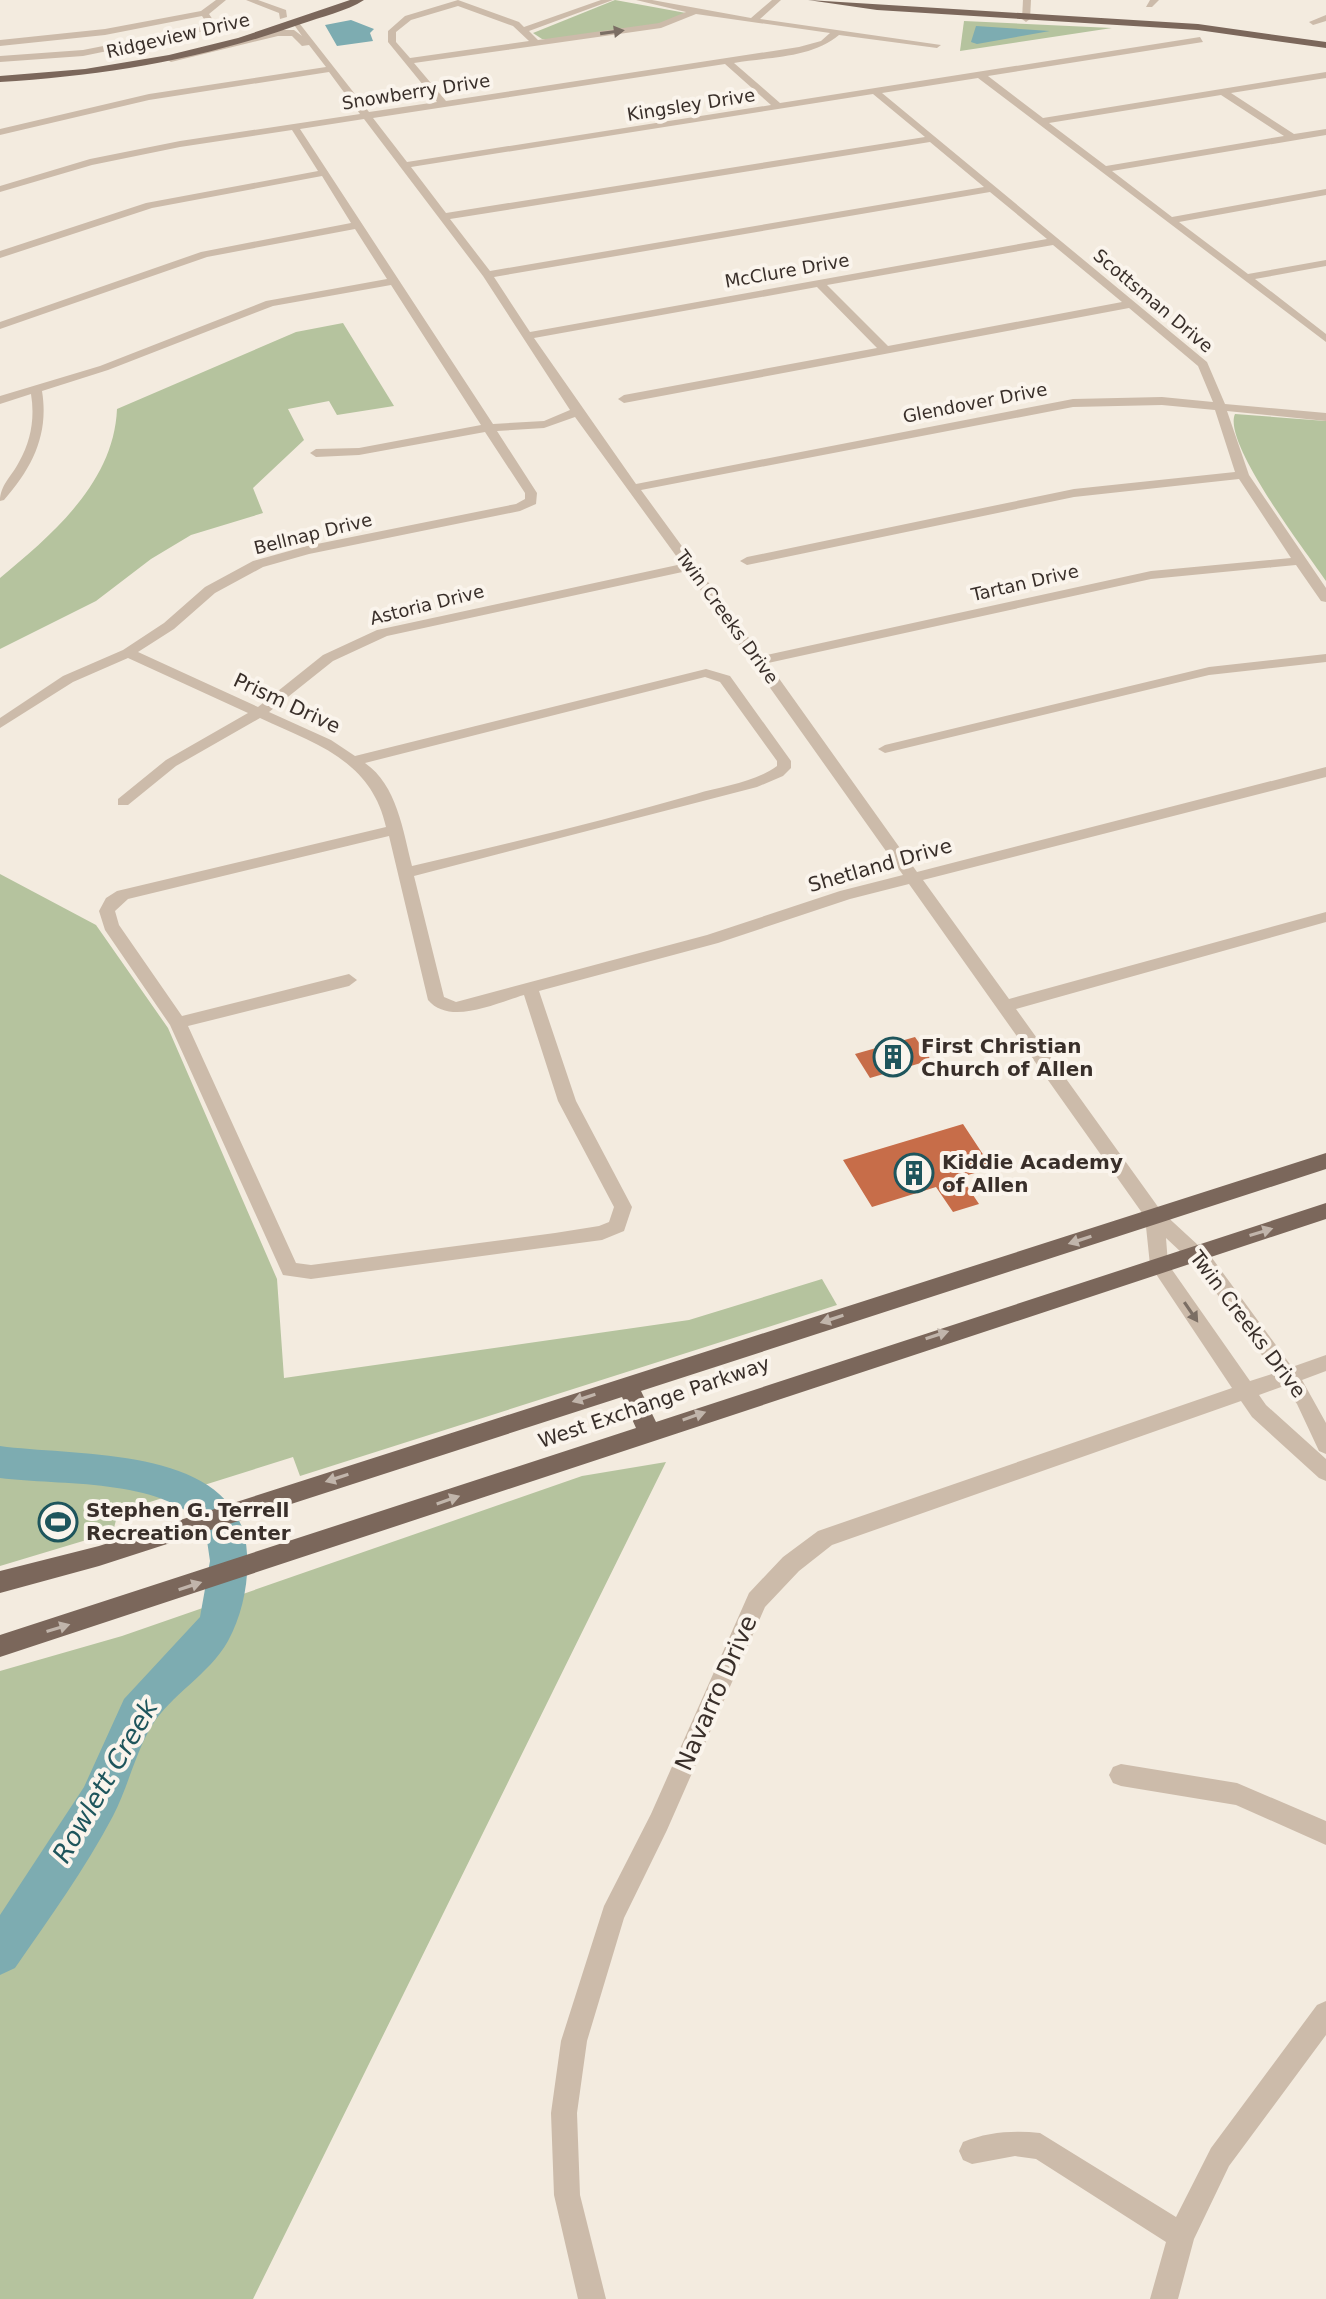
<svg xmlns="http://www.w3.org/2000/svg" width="1326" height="2299" font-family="'DejaVu Sans',sans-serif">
	<rect width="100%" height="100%" fill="#f3ebdf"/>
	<g fill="#b5c39e">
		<path d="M615 0 686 13 666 23 554 39H542L533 33Z"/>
		<path d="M964 21 1112 28 960 51Z"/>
		<path d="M343 323 394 406 337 415 329 401 288 409 304 440 253 488 263 513 191 535 151 559 96 601 0 649V578C53 534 114 482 117 409L296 332Z"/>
		<path d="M1235 414 1326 421V581C1307 553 1222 443 1235 414Z"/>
		<path d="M0 874 96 925 168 1028 277 1279 284 1378 689 1320 822 1279 837 1305 300 1476 293 1457 118 1512 113 1532 0 1566Z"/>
		<path d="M666 1462 253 2299H0V1671L122 1636 582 1476Z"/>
	</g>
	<g fill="#7dacb1">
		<path d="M351 20 374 29 370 33 373 41 337 46 325 25Z"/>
		<path d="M976 26 1050 31 977 44 971 42Z"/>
	</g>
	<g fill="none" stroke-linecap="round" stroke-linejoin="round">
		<path fill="#7dacb1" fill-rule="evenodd" d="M0 1446C78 1457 242 1444 247 1554 249 1583 242 1615 228 1641 209 1675 171 1694 151 1727 135 1754 128 1787 113 1816 85 1869 49 1919 15 1968L0 1975V1915L84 1787 124 1699 200 1617 210 1561 205 1527C162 1477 61 1486 0 1478Z"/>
	</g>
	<g fill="#c76d49">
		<path d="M915 1037 931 1060 870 1078 855 1054Z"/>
		<path d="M963 1124 992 1168 961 1177 979 1204 953 1212 936 1187 872 1207 843 1160Z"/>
	</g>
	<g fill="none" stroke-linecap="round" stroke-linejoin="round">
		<g fill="#cba" fill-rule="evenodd">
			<path d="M216 0H226L209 14 215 23 205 31 83 56 0 62V56L83 50 199 27 206 22 202 16 105 35 0 46V40L105 29 201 11Z"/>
			<path d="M246 0H258L286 10 287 17 280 19 279 13Z"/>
			<path d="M601 0H613L529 31 538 40 659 23 686 12 636 0H652L751 18 772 0H781L760 19 941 45 937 48 839 35C812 58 769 57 734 63L780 103 1200 37 1203 42 988 76 1043 118 1326 72V78L1231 93 1294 134 1326 129V135L1112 171 1172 217 1326 189V195L1179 222 1248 274 1326 260V266L1255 279 1326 334V342L978 78 882 93 1207 362 1225 404 1326 413V421L1227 411 1249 475 1326 588V602L1321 601 1296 565 1151 579 768 663 917 872 1326 767V777L923 880 1009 999 1326 912V922L1016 1009 1161 1211 1212 1258 1292 1367 1326 1355V1371L1302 1380 1326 1423V1454L1319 1451 1297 1404 1284 1386 1259 1395 1266 1405 1326 1459V1481L1319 1478 1252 1417 1241 1401 832 1545 799 1571 765 1607 667 1830 624 1918 587 2041 577 2113 580 2195 606 2299H578L554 2195 551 2113 561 2041 604 1906 651 1814 749 1593 783 1557 818 1531 1232 1388 1150 1265 1145 1217 909 884 850 899 718 943 539 991 576 1101 632 1207 624 1231 602 1240 311 1279 283 1275 170 1025 105 930 99 911 106 898 117 891 386 827C371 760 316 744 260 718L176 766 128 805H118V799L166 760 248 713 128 658 73 682 0 728V718L63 676 123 650 164 623 205 587 253 561 307 546 516 504 525 499V493L485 432 359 455 316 457 310 453 316 449 359 448 481 425 391 285 273 306 108 370 42 391C49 434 33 467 4 500L0 501C0 485 12 476 19 462 31 441 35 418 31 394L0 404V396L100 366 266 301 387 279 355 229 207 257 0 329V322L201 252 351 223 322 176 152 208 0 258V251L146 203 318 171 292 130 180 147 92 165 0 192V186L90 159 180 141 360 114 329 72 149 100 0 135V129L149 94 326 67 309 45 302 46 292 36H278L171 62 166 59 278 30H294L302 36 292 22 296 19 369 112 437 102 388 42V31L405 16 458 0 519 22 524 27ZM458 6 513 26 529 41 410 58 396 42V32L411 20ZM696 14 830 33 821 41 799 47 446 101 414 63 661 28ZM725 64 771 105 407 162 373 118ZM873 94 925 137 446 213 411 167ZM1221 95 1284 136 1106 166 1049 123ZM364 119 483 276 570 410 544 421 493 424 300 129ZM930 142 984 187 490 271 450 219ZM990 192 1047 239 530 332 494 277ZM1053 245 1122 302 888 346 827 285ZM817 287 877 348 624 395 618 399 624 403 1129 308 1198 366 1213 402 1162 397 1073 399 636 484 534 338ZM1162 405 1215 410 1235 472 1074 489 747 557 740 561 747 565 1074 497 1239 479 1291 558 1151 571 762 656 641 490 1073 407ZM575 417 682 564 377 630 323 655 258 707 138 652 174 629 215 593 263 567 309 554 520 511 536 504 537 493 497 431 544 428ZM687 571 903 875 840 891 707 935 456 1002 444 997 414 876 757 787 783 776 791 768V761L730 676 706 669 355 756 331 740 269 712 333 661 387 636ZM705 677 720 682 777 761V766C754 783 722 786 696 794 602 821 507 844 412 866 403 831 397 785 365 763ZM389 836 428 1000C450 1026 496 1003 524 995L558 1101 614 1207 609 1222 599 1226 555 1233 311 1265 296 1263 188 1026 349 986 357 980 349 974 182 1016 119 925 115 911 128 899ZM1166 1238 1198 1268 1275 1373 1250 1381 1168 1264Z"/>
			<path d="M1023 0H1031L1030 19 1026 22 1022 19Z"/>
			<path d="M1150 0H1159L1152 7H1146Z"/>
			<path d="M1326 15V21L1313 25 1309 22Z"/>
			<path d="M1326 654V662L1209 675 885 753 878 749 885 745 1209 667Z"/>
			<path d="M1121 1764 1237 1783 1326 1821V1845L1236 1805 1121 1786 1113 1783 1109 1775 1113 1767Z"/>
			<path d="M1326 2001V2035L1229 2166 1194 2239 1178 2299H1150L1166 2242 1036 2159 1015 2156 972 2164 963 2160 959 2151 963 2142C987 2132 1014 2130 1040 2133L1176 2217 1211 2148 1317 2005Z"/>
		</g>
		<g fill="#7b675b" fill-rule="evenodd">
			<path d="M350 0H364C347 11 321 17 301 24 203 59 103 76 0 82V76L85 69 169 55 238 38Z"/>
			<path d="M808 0 1198 24 1326 42V48L1198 30 877 10Z"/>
			<path d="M1326 1153V1169L641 1391 656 1422 1326 1203V1219L0 1657V1635L636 1428 622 1397 99 1566 0 1593V1571L99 1546Z"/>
		</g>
	</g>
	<defs><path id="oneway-solid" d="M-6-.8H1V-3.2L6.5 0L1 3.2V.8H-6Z" transform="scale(2)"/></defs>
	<g fill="#7b6e64">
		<use href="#oneway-solid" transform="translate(612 32) rotate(-8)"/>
		<use href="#oneway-solid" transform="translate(1191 1312) rotate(56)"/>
	</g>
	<g fill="#c1b5ab">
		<use href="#oneway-solid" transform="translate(1261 1232) rotate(-17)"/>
		<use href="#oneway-solid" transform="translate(1080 1240) rotate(162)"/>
		<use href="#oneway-solid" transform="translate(832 1319) rotate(162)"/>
		<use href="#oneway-solid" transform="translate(937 1335) rotate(-18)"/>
		<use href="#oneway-solid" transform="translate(584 1398) rotate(162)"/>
		<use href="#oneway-solid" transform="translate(694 1416) rotate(-19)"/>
		<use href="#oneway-solid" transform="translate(337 1478) rotate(162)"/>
		<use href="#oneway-solid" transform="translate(448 1500) rotate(-19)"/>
		<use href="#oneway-solid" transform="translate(190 1586) rotate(-18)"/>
		<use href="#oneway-solid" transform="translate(58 1628) rotate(-17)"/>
	</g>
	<defs>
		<g id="building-ring" transform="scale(2)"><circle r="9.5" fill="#faf4ec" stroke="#1e555c" stroke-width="1.5"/><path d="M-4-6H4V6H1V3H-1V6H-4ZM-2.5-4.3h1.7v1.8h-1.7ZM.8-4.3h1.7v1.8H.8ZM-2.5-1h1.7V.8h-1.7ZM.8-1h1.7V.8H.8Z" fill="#1e555c"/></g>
		<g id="stadium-ring" transform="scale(2)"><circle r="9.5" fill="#faf4ec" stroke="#1e555c" stroke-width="1.5"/><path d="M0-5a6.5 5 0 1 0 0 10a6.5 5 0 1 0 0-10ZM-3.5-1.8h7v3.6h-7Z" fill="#1e555c"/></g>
	</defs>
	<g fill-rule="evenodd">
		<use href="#building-ring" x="893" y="1057"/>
		<use href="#building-ring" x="914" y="1173"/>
		<use href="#stadium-ring" x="58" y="1522"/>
	</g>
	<g text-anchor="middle" stroke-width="8" stroke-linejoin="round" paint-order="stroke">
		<g font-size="18" fill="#392f2a" stroke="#faf4ec">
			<text transform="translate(178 36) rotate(-13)" y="6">Ridgeview Drive</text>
			<text transform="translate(416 92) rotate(-9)" y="6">Snowberry Drive</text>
			<text transform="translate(691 105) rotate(-9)" y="6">Kingsley Drive</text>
			<text transform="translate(787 271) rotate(-10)" y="6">McClure Drive</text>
			<text transform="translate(1153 301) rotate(40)" y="6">Scottsman Drive</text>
			<text transform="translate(975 403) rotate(-11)" y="6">Glendover Drive</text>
			<text transform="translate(313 534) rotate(-14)" y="6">Bellnap Drive</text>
			<text transform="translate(1025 583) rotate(-13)" y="6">Tartan Drive</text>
			<text transform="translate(427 605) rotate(-14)" y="6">Astoria Drive</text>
			<text transform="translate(727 617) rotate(54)" y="6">Twin Creeks Drive</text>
		</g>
		<g font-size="20" fill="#392f2a" stroke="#faf4ec">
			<text transform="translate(287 703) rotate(25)" y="7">Prism Drive</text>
			<text transform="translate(880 865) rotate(-16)" y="7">Shetland Drive</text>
			<text transform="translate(1248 1324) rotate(53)" y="7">Twin Creeks Drive</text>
			<text transform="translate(654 1402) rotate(-19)" y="7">West Exchange Parkway</text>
		</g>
		<g font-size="20" font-weight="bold" fill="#392f2a" stroke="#faf4ec" text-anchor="start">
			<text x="921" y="1053">First Christian<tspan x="921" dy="23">Church of Allen</tspan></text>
			<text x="942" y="1169">Kiddie Academy<tspan x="942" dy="23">of Allen</tspan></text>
			<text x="86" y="1517">Stephen G. Terrell<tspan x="86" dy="23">Recreation Center</tspan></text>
		</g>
		<g font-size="24" fill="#392f2a" stroke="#faf4ec">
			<text transform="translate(716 1693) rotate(-66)" y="8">Navarro Drive</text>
		</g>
		<g font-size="26" font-style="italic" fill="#1e555c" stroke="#faf4ec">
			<text transform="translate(105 1781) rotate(-60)" y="9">Rowlett Creek</text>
		</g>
	</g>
</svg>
